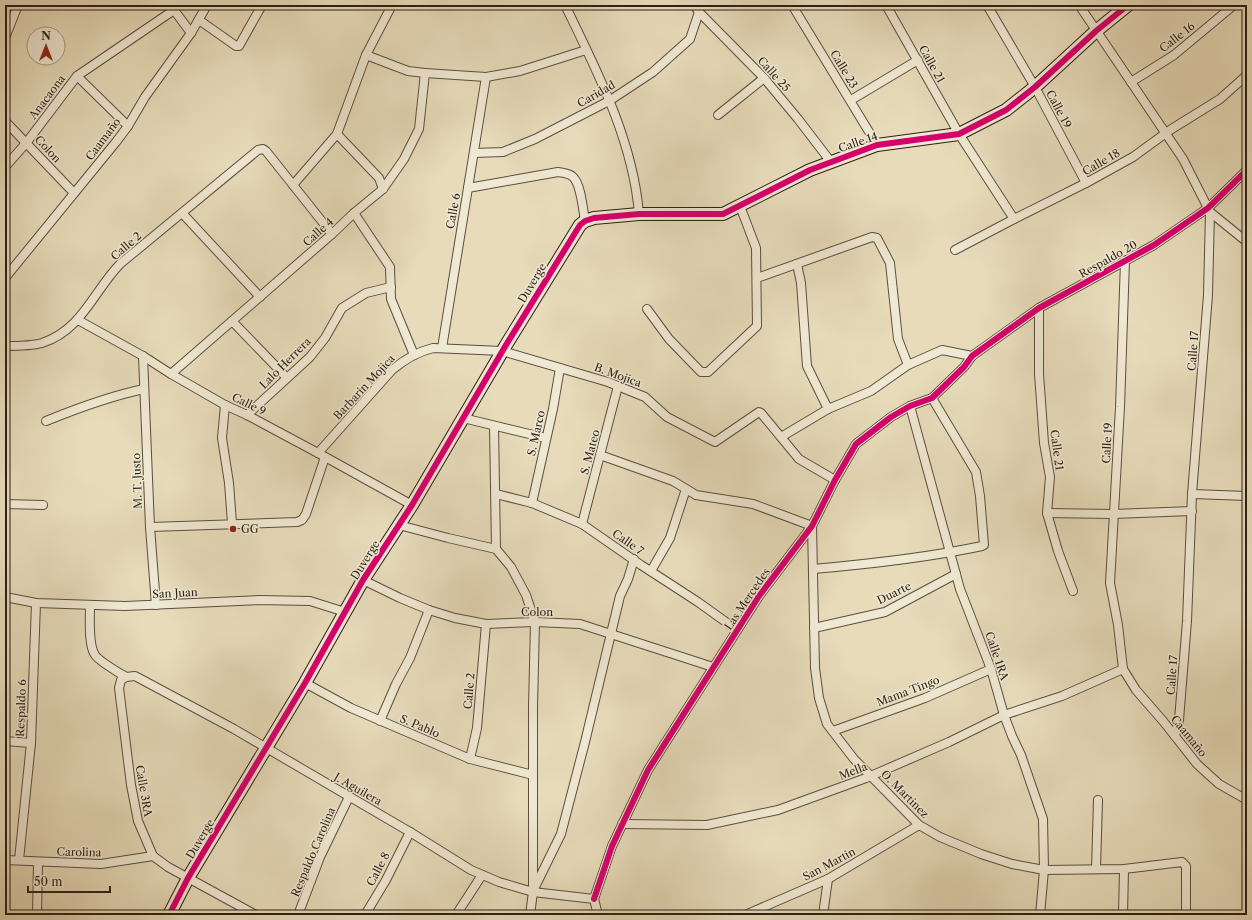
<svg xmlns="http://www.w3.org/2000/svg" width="1252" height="920" font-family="'Libre Caslon Text',serif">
	<rect width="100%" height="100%" fill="#e7dbba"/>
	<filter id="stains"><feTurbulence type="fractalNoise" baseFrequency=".005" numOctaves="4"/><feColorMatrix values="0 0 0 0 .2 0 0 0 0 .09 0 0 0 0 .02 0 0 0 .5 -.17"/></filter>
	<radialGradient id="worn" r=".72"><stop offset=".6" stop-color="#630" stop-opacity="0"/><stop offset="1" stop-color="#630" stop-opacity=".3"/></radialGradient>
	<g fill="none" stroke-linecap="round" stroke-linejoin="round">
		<g stroke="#5b4e3e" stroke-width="10">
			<g id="street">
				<path d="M565 5C597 71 633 140 639 214"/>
				<path d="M694 5 699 12 764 78 798 119 831 162"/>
				<path d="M792 5 877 145"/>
				<path d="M886 5 959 134 1014 219"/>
				<path d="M987 5 1035 87 1086 183"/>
				<path d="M1079 5 1183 159 1210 212 1208 295 1192 494 1187 621 1179 720 1175 736"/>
				<path d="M173 6 174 10 191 33"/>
				<path d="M199 20 236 46H239L262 5"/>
				<path d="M5 38 18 5"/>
				<path d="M366 55 408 71 425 73 486 77 520 71 586 50"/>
				<path d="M77 76 128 126"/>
				<path d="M1131 82 1174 55 1234 5"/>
				<path d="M851 100 918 60"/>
				<path d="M718 115 764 78"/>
				<path d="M5 121 74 193"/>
				<path d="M337 134 379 178 383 189"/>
				<path d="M474 153 503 152 535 139 609 101 653 72 690 39 699 12"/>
				<path d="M5 167 27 142 77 76 174 10"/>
				<path d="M293 185 337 134 366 55 392 5"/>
				<path d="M468 188 558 172C563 173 569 173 573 177 581 184 583 210 585 221"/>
				<path d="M1210 212 1247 242"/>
				<path d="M182 213 260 297"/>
				<path d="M354 213 390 267 391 299 414 355"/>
				<path d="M955 250 1014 219 1086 183 1133 157 1170 130 1220 99 1247 75"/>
				<path d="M1125 261 1120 407 1110 583 1118 625 1123 669 1136 690 1163 721 1197 764 1219 784 1247 800"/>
				<path d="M797 264 801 283 807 366 828 409"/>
				<path d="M5 278 116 142 128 126 145 97 191 33 207 5"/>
				<path d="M757 278 872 237 877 238 890 263 898 339 908 365"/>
				<path d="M1039 308V374L1044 443 1050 477 1047 513 1058 551 1073 591"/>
				<path d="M647 309 669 339 701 372H708L757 326 756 248 740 206"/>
				<path d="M78 320 143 356 171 374 225 405 247 415 318 453 412 505"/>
				<path d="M232 321 287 378"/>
				<path d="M5 346C16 346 31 346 42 343 82 330 93 292 120 264L258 150 263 149 266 151 332 234"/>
				<path d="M442 348 486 77"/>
				<path d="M143 356 150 527 156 605"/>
				<path d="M171 374 332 234 354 213 383 189 404 159 419 129 425 73"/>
				<path d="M225 405 222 438 229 483 232 523"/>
				<path d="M910 406 960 589 991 669 1004 715 1012 736 1021 755 1043 819 1044 870 1040 915"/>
				<path d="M247 415 310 357 325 338 342 308 366 293 391 287"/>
				<path d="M463 418 546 438"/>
				<path d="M46 421C78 408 110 396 144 389"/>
				<path d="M494 426 496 549"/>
				<path d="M781 437 828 409 871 391 908 365 942 350 972 356"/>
				<path d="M318 453 392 370C405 359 417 352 433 348L502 351 608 382 645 397 667 417 715 442 759 412 761 413 799 459 835 480"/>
				<path d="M600 455 673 481 696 495 753 504 812 526 815 668 819 698 827 724 854 759 919 825 940 837 981 854 1012 864 1044 870 1124 869 1182 862 1186 866V915"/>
				<path d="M496 494 532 503 582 524 641 565 698 602 737 630"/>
				<path d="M1192 494 1247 496"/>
				<path d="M532 503 553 409 560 368"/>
				<path d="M5 504 43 505"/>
				<path d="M1047 513 1113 514 1192 511"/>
				<path d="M582 524 618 386"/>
				<path d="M399 525 448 538 496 549 511 567 526 595 535 622 533 707V892L530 915"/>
				<path d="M150 527 297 522 302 520 306 514 325 457"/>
				<path d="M813 569C870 564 926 558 982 546L984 545 980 496 976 472 932 398"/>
				<path d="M651 571 670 538 686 489"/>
				<path d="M363 580 400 598 429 610 455 618 486 624 535 622 580 624 713 667"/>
				<path d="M5 597 36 603 125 606 259 600 310 601 345 612"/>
				<path d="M90 605C90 618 88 645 95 655 100 662 118 672 126 677"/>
				<path d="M814 628 885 612 956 574"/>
				<path d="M305 683 351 708 470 759 533 775"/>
				<path d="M380 721 396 684 410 658 429 610"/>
				<path d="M833 731 925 698 991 669"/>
				<path d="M5 741 31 743"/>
				<path d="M470 759 477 728 486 624"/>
				<path d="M622 824 707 825 778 810 866 778 949 742 1004 715 1062 696 1123 669"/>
				<path d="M5 860 101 864 153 856"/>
				<path d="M19 860 31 743 36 603"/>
				<path d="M1096 869 1098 800"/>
				<path d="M534 889 561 834 585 742 620 596 628 579 634 559"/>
				<path d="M594 899 612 846 648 770 759 596 812 526 835 480 856 444 891 417 910 406 932 398 964 367 972 356 1039 308 1154 245 1208 208 1247 170"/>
				<path d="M594 899 598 915"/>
				<path d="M37 915 38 862"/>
				<path d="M256 915 168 867 153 856 138 821 131 785 119 688 121 680 126 677 135 676 234 729 410 832 471 870 499 882 533 892 594 899"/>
				<path d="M298 915 320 857 349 797"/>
				<path d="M365 915 386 880 410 832"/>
				<path d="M456 915 482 875"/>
				<path d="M745 915 828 879 919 825"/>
				<path d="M823 915 828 879"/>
				<path d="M1123 915 1124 869"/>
			</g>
		</g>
		<g stroke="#2c1f14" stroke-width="14">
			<path id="secondary" d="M169 915 188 878 305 683 363 580 412 505 506 345 580 225 585 221 594 218 639 214H723L810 170 877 145 959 134 1006 110 1035 87 1096 31 1128 5"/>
		</g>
		<use href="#street" stroke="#efe8d2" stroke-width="8"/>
		<use href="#secondary" stroke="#efe8d2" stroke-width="12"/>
		<g stroke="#efe8d2" stroke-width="8">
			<g id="cycleway">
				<path d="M594 899 612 846 648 770 759 596 812 526 835 480 856 444 891 417 910 406 932 398 964 367 972 356 1039 308 1154 245 1208 208 1247 170"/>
				<path d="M169 915 188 878 305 683 363 580 412 505 506 345 580 225 585 221 594 218 639 214H723L810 170 877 145 959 134 1006 110 1035 87 1096 31 1128 5"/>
			</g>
		</g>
		<use href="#cycleway" stroke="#d6006c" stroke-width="6"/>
	</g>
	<circle fill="#8f2418" stroke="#efe8d2" stroke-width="1.5" cx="233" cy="529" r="4"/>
	<g text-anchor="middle" stroke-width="3" stroke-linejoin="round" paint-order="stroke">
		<g font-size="11" fill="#2c1f14" stroke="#efe8d2">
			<text transform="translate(1177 37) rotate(-38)" y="4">Calle 16</text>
			<text transform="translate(932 64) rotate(61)" y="4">Calle 21</text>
			<text transform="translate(844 69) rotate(59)" y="4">Calle 23</text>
			<text transform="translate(774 74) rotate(48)" y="4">Calle 25</text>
			<text transform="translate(596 94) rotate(-30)" y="4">Caridad</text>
			<text transform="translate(47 97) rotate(-53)" y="4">Anacaona</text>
			<text transform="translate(1059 109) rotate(62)" y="4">Calle 19</text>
			<text transform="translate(103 139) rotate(-53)" y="4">Caamaño</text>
			<text transform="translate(858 142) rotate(-19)" y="4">Calle 14</text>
			<text transform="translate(48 149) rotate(47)" y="4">Colon</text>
			<text transform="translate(1101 162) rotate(-30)" y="4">Calle 18</text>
			<text transform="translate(453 211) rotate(-80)" y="4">Calle 6</text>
			<text transform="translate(318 232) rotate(-42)" y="4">Calle 4</text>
			<text transform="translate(126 246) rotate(-41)" y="4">Calle 2</text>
			<text transform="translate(1108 259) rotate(-29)" y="4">Respaldo 20</text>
			<text transform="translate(532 283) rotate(-59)" y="4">Duverge</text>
			<text transform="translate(1193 351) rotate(-86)" y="4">Calle 17</text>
			<text transform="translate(285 363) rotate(-45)" y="4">Lalo Herrera</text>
			<text transform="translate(618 375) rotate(20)" y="4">B. Mojica</text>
			<text transform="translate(364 387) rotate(-47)" y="4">Barbarin Mojica</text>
			<text transform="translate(249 404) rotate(26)" y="4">Calle 9</text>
			<text transform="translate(536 433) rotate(-77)" y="4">S. Marco</text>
			<text transform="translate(1107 443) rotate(-87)" y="4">Calle 19</text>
			<text transform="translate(1057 450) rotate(82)" y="4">Calle 21</text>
			<text transform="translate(590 452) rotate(-75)" y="4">S. Mateo</text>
			<text transform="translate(137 481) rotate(-92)" y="4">M. T. Justo</text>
			<text transform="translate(628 542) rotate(35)" y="4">Calle 7</text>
			<text transform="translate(365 560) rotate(-58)" y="4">Duverge</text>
			<text transform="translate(175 593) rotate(-3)" y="4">San Juan</text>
			<text transform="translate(894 593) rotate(-26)" y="4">Duarte</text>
			<text transform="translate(747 599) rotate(-56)" y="4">Las Mercedes</text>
			<text x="537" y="616">Colon</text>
			<text transform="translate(997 656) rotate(71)" y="4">Calle 1RA</text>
			<text transform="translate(1172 675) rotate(-86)" y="4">Calle 17</text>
			<text transform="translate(469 691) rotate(-85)" y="4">Calle 2</text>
			<text transform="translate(908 691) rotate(-21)" y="4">Mama Tingo</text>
			<text transform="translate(21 708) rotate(-88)" y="4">Respaldo 6</text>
			<text transform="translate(420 726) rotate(23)" y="4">S. Pablo</text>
			<text transform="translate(1189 736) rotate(51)" y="4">Caamaño</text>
			<text transform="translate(853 771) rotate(-21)" y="4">Mella</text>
			<text transform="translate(358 789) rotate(30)" y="4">J. Aguilera</text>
			<text transform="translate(144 791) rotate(80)" y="4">Calle 3RA</text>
			<text transform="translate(905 794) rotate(45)" y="4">O. Martinez</text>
			<text transform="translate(200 839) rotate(-59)" y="4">Duverge</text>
			<text transform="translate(79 852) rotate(1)" y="4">Carolina</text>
			<text transform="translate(313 852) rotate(-67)" y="4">Respaldo Carolina</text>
			<text transform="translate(829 864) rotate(-28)" y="4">San Martin</text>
			<text transform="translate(378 869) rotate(-62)" y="4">Calle 8</text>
		</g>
		<g font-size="11" fill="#2c1f14" stroke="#efe8d2" text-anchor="start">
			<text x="241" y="533">GG</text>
		</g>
	</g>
	<rect width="1252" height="920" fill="none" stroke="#e7dbba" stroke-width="20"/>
	<rect x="6" y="6" width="1240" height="908" fill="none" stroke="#2c1f14" stroke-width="2"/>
	<rect x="10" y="10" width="1232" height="900" fill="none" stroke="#2c1f14"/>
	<g transform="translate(46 46)"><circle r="19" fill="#efe8d2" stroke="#a19886"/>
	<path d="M0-3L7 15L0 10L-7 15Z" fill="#8f2418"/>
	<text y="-6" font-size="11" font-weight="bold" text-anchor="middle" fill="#2c1f14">N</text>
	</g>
	<path d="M28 886v6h82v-6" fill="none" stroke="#2c1f14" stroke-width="2"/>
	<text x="34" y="886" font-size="12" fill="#2c1f14" stroke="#efe8d2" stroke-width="3" paint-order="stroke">50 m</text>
	<rect width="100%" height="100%" filter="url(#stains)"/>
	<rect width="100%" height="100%" fill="url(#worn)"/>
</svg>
